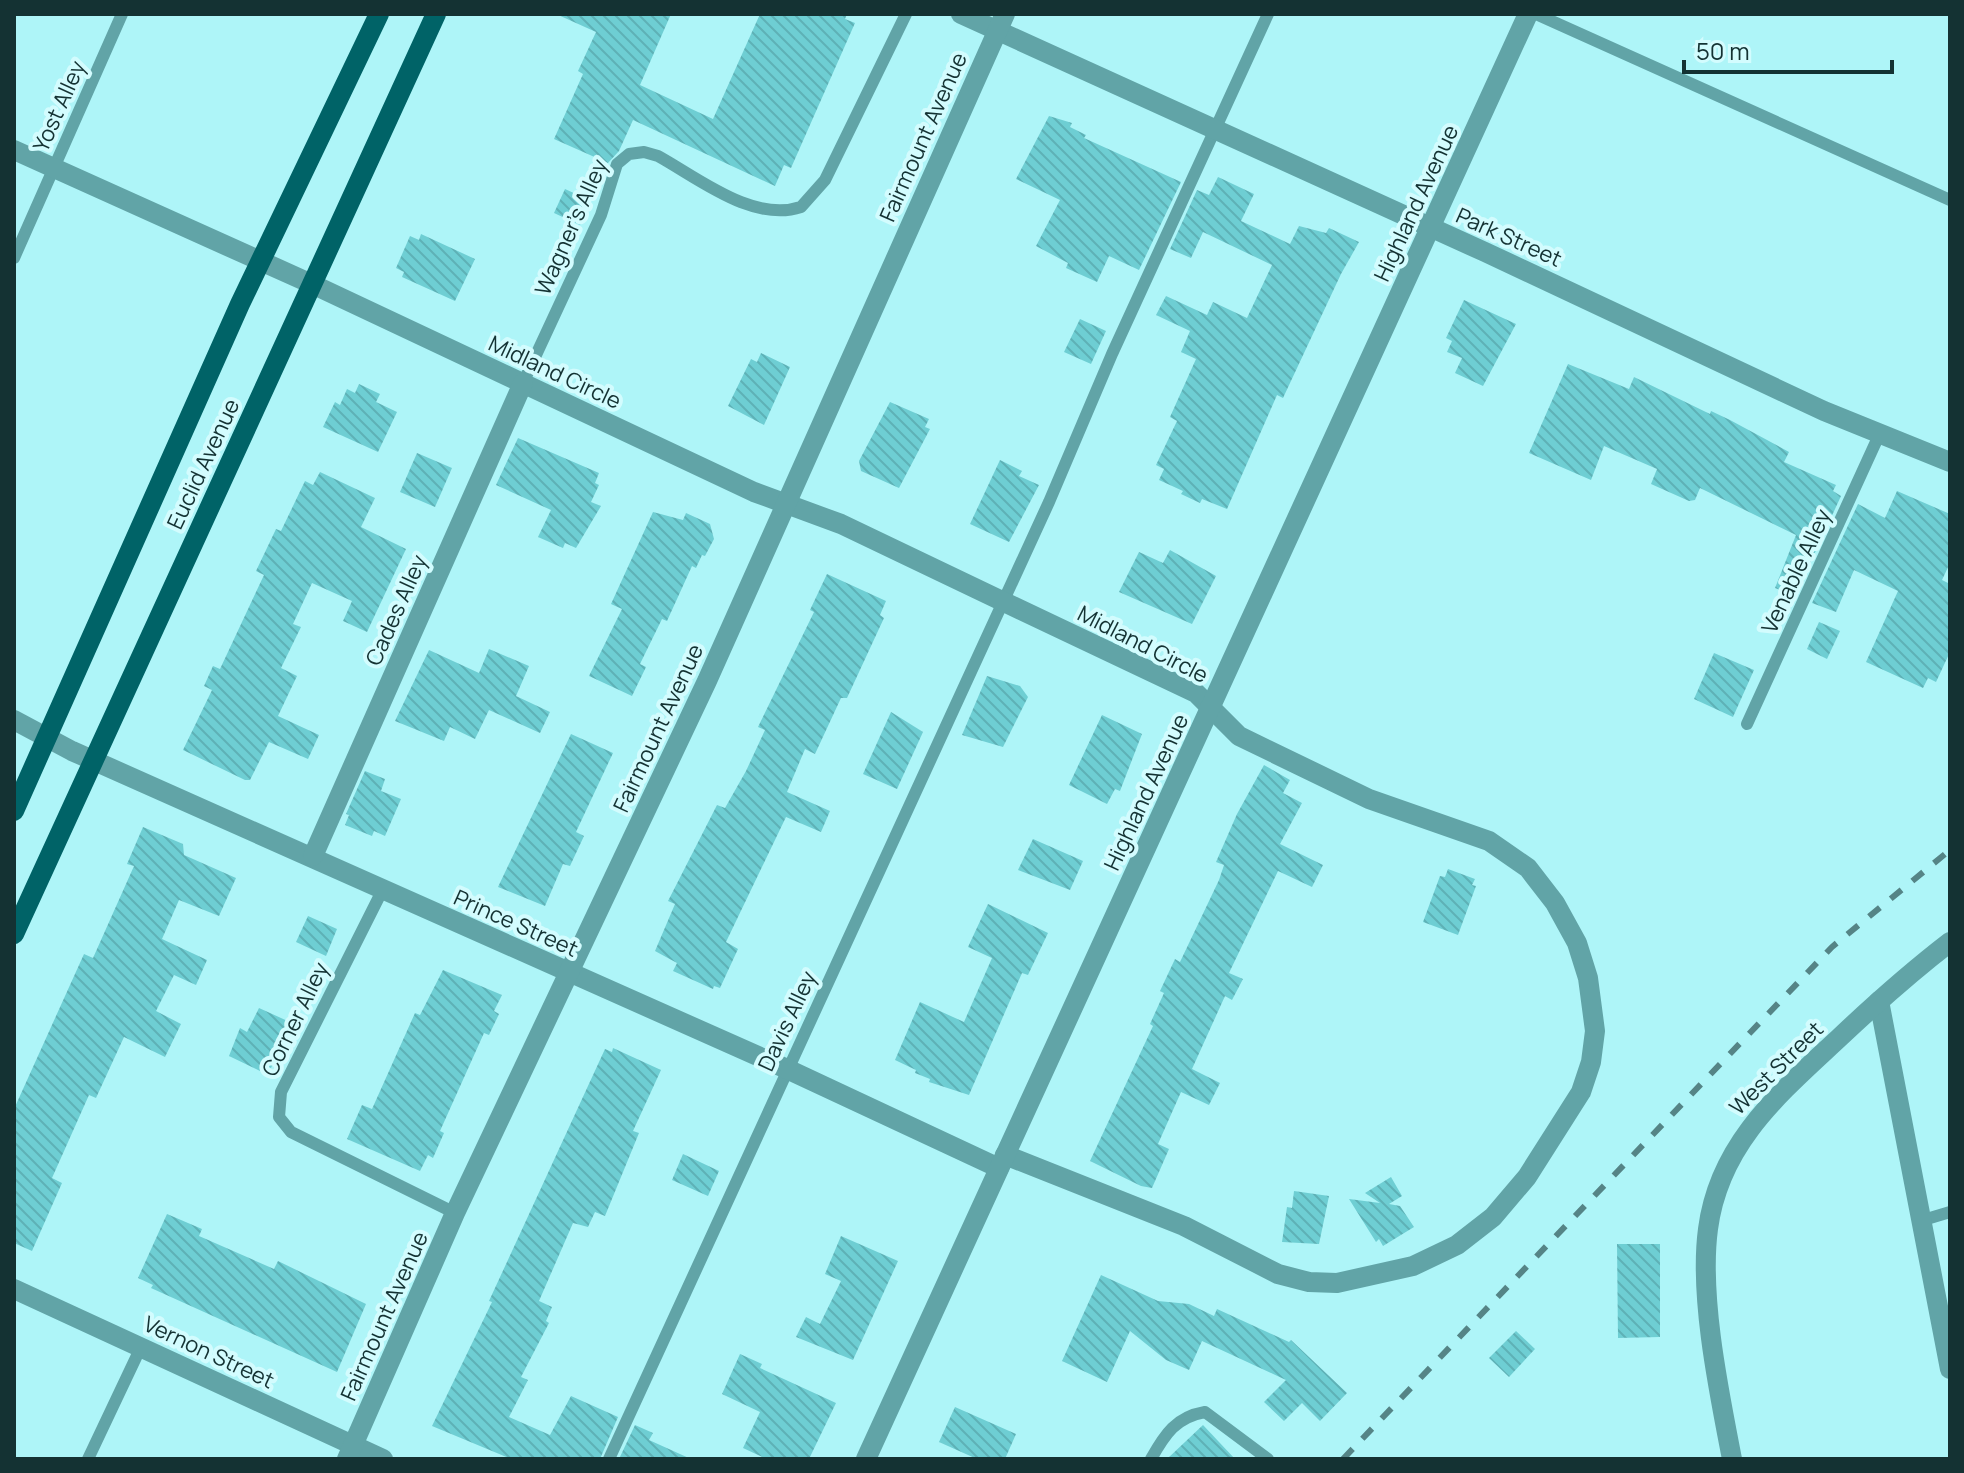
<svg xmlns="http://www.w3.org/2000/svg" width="1964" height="1473" font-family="Manrope,sans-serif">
	<defs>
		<pattern id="building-back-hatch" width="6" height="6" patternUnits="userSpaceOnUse" patternTransform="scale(2)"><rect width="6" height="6" fill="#6eced3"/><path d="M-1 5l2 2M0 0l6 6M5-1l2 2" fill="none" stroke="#5eb1b6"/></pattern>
	</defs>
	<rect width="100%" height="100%" fill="#aef5f8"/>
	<g fill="url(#building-back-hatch)">
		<path d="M556 14H671L640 85 713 119 760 14H847L845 19 855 23 791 168 784 165 775 186 633 120 619 151 608 163 554 139 583 74 578 71 596 32Z"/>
		<path d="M1049 116 1072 123 1070 127 1086 135 1084 138 1181 182 1139 270 1109 256 1097 282 1066 268 1068 263 1036 246 1060 200 1016 179Z"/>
		<path d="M1218 177 1254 194 1241 221 1290 244 1299 226 1326 233 1329 228 1359 242 1341 274 1283 398 1277 395 1227 509 1202 499 1200 503 1181 494 1183 491 1159 480 1164 469 1156 465 1177 421 1170 417 1196 359 1181 352 1190 331 1156 315 1166 296 1207 315 1213 302 1247 318 1272 265 1203 232 1191 258 1170 249 1197 190 1209 195Z"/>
		<path d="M565 189 591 201 580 225 554 213Z"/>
		<path d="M421 234 475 259 455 301 402 277 404 272 396 268 410 236 419 240Z"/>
		<path d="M1464 300 1516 324 1483 386 1455 373 1462 358 1447 352 1452 341 1446 338Z"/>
		<path d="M1080 319 1106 331 1091 364 1064 352Z"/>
		<path d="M761 353 790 367 764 425 728 406 751 359 757 362Z"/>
		<path d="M1568 364 1629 389 1634 377 1710 414 1711 411 1730 420 1789 452 1784 462 1836 485 1833 491 1841 496 1795 596 1775 588 1796 535 1700 488 1695 500 1689 501 1651 484 1657 469 1604 446 1591 480 1529 453Z"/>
		<path d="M359 384 380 394 376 402 397 412 378 452 323 427 335 402 340 405 347 389 355 393Z"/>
		<path d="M890 402 929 419 925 427 930 429 899 488 861 471 859 461Z"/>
		<path d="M518 438 599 473 595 483 599 485 591 502 601 506 576 548 565 543 563 548 538 537 551 510 496 485Z"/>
		<path d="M417 453 452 468 435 507 400 492Z"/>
		<path d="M1000 460 1022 471 1019 476 1039 485 1009 542 970 524Z"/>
		<path d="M320 472 375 498 361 527 406 549 367 632 343 621 352 601 312 583 293 624 301 627 281 668 297 676 278 716 319 735 308 759 269 742 250 780H245L183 750 212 690 204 686 213 666 220 669 264 575 256 571 276 529 281 531 305 481 313 485Z"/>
		<path d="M1897 491 1950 514V563L1942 580 1950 584V652L1936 682 1928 678 1923 688 1866 662 1898 591 1854 570 1836 612 1812 603 1858 504 1885 518Z"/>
		<path d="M653 512 683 520 686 513 710 524 714 539 705 556 702 555 696 568 692 566 667 621 662 619 640 664 646 667 632 696 589 676 622 609 611 604Z"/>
		<path d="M1170 550 1216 576 1192 624 1119 592 1139 552 1163 563Z"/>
		<path d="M827 574 886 601 880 615 884 618 847 698H841L815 754 805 749 787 792 830 811 821 832 786 817 726 942 738 949 720 988 714 986 713 989 673 971 677 963 655 951 675 904 668 901 717 805 725 808 746 771 765 730 758 727 814 612 810 610Z"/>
		<path d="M1819 622 1840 631 1827 659 1807 649Z"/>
		<path d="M489 649 529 666 516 696 550 712 540 733 489 710 475 739 450 727 444 741 395 721 429 650 479 673Z"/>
		<path d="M1714 653 1754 670 1733 717 1694 699Z"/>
		<path d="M987 676 1020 686 1028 697 1003 747 962 735Z"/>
		<path d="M891 712 923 732 897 789 863 774Z"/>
		<path d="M1102 715 1142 734 1120 791 1115 789 1107 804 1069 785Z"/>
		<path d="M571 734 613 753 576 832 584 836 570 866 563 864 545 906 498 887Z"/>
		<path d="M1264 765 1290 780 1283 793 1302 803 1280 844 1323 865 1312 887 1278 871 1229 973 1243 979 1232 1000 1225 996 1192 1069 1220 1083 1209 1105 1181 1092 1158 1144 1169 1149 1152 1188 1141 1186 1090 1161 1153 1026 1150 1024 1164 993 1160 991 1175 959 1180 962 1219 880 1224 865 1216 862 1237 814Z"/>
		<path d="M365 771 385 779 381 791 401 799 385 836 374 831 372 836 345 825 349 815 346 814Z"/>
		<path d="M143 827 183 844 184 855 236 878 219 916 179 900 162 939 207 960 196 985 174 975 156 1011 181 1024 165 1057 124 1037 96 1098 89 1095 52 1178 62 1183 32 1251 14 1243V1109L84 954 93 958 134 866 127 864Z"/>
		<path d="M1033 839 1083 861 1070 890 1018 870Z"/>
		<path d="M1448 869 1475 879 1472 885 1476 886 1458 935 1423 922 1440 876 1445 877Z"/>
		<path d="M988 904 1048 933 1028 975 1022 973 969 1095 929 1082 930 1079 915 1073 916 1070 895 1060 920 1002 964 1022 992 958 968 947Z"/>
		<path d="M308 916 337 929 326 956 296 942Z"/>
		<path d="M443 970 502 995 494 1011 499 1014 489 1035 484 1033 440 1131 444 1133 433 1158 428 1155 420 1171 347 1139 362 1105 372 1109 415 1013 420 1015Z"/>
		<path d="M259 1008 292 1023 271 1068 263 1065 260 1071 229 1056 240 1028 247 1032Z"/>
		<path d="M613 1048 661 1070 633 1131 639 1133 605 1216 595 1212 588 1227 573 1223 539 1301 552 1307 546 1321 549 1323 521 1377 528 1380 509 1417 550 1435 571 1396 618 1417 600 1459H511L432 1426 492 1302 489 1301 605 1049 612 1052Z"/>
		<path d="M683 1154 719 1171 708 1196 672 1180Z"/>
		<path d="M1391 1177 1402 1196 1389 1204 1400 1206 1414 1227 1383 1246 1379 1239 1376 1242 1349 1199 1380 1203 1365 1193Z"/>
		<path d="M1294 1191 1329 1196 1319 1244 1282 1242 1287 1207 1292 1208Z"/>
		<path d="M167 1214 202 1229 199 1236 274 1269 278 1261 366 1304 337 1372 151 1288 153 1285 138 1278Z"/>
		<path d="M841 1236 898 1261 853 1360 796 1337 806 1317 820 1324 841 1281 825 1274Z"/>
		<path d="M1617 1244H1660V1337L1618 1338Z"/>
		<path d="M1101 1275 1158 1301 1189 1304 1214 1316 1217 1309 1289 1342 1291 1340 1347 1393 1320 1421 1302 1403 1284 1421 1264 1402 1286 1380 1202 1341 1189 1370 1166 1360 1130 1331 1107 1382 1062 1361Z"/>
		<path d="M1516 1331 1535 1349 1509 1377 1489 1358Z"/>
		<path d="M740 1354 762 1364 760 1368 836 1403 809 1459H767L743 1448 760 1412 722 1394Z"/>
		<path d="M955 1407 1016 1434 1005 1459H977L939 1442Z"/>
		<path d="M635 1425 653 1433 649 1440 691 1459H619Z"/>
		<path d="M1203 1425 1235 1459H1167Z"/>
	</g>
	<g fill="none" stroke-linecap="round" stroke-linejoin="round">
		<g stroke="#61a4a7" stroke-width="12">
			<path d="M1536 14 1950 200"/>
			<path d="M14 258 122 14"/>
			<path d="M523 383 601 215 617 164 629 154 644 152 658 156C698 178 753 223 801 207L825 180 906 14"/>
			<path d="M1747 724 1880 433"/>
			<path d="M383 889 281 1092 279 1117 291 1132 455 1213"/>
			<path d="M1920 1221 1950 1212"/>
			<path d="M88 1459 141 1347"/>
			<path d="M609 1459 1049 502 1112 354 1268 14"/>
			<path d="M1151 1459C1165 1434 1176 1417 1205 1412L1268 1459"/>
		</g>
		<g stroke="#61a4a7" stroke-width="20">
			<path d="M961 14 1485 252 1824 411 1950 462"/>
			<path d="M14 150 314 285 754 492 841 524 1002 601 1196 693 1239 736 1369 799 1489 841 1528 868 1555 903 1577 943 1588 978 1595 1031 1591 1062 1581 1092 1527 1177 1493 1217 1457 1245 1413 1266 1337 1283 1309 1282 1278 1274 1184 1226 1005 1155"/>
			<path d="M14 720 72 751 787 1069 999 1168"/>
			<path d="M313 856 523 383"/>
			<path d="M1879 1001 1950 1369"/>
			<path d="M14 1289 383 1459"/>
			<path d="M347 1459 455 1213 707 681 1005 14"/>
			<path d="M866 1459 1528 14"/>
			<path d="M1732 1459C1719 1392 1699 1296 1708 1229 1719 1143 1780 1093 1839 1038 1875 1004 1911 972 1950 942"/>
		</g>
		<g stroke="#006367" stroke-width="20">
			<path d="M14 811 240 304 379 14"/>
			<path d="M14 934 436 14"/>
		</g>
		<path stroke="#558486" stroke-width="6" stroke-dasharray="14 14" stroke-linecap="butt" d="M1343 1459 1832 947 1950 850"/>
	</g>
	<g text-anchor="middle" stroke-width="8" stroke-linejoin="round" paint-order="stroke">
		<g font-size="22" fill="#143233" stroke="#d3fcfe">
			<text transform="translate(59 106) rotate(-66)" y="8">Yost Alley</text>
			<text transform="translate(923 137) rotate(-66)" y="8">Fairmount Avenue</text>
			<text transform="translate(1416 203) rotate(-65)" y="8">Highland Avenue</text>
			<text transform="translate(571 227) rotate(-66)" y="8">Wagner's Alley</text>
			<text transform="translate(1509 237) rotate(24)" y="8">Park Street</text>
			<text transform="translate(555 372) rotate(25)" y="8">Midland Circle</text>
			<text transform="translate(203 464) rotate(-65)" y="8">Euclid Avenue</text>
			<text transform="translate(1796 571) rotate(-65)" y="8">Venable Alley</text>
			<text transform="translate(396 610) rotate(-66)" y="8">Cades Alley</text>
			<text transform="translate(1143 644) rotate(27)" y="8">Midland Circle</text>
			<text transform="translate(658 728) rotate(-65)" y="8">Fairmount Avenue</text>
			<text transform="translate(1146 792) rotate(-65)" y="8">Highland Avenue</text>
			<text transform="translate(516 923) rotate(24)" y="8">Prince Street</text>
			<text transform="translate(295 1019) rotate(-64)" y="8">Corner Alley</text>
			<text transform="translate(787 1021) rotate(-65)" y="8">Davis Alley</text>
			<text transform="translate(1776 1068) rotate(-45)" y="8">West Street</text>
			<text transform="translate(384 1316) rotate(-66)" y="8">Fairmount Avenue</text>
			<text transform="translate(209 1352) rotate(25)" y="8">Vernon Street</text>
		</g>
	</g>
	<rect width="1964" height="1473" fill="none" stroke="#143233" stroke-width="32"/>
	<path d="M1684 60v12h208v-12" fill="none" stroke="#143233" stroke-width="4"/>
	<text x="1696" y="60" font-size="24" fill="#143233" stroke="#d3fcfe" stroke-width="6" paint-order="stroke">50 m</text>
</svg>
